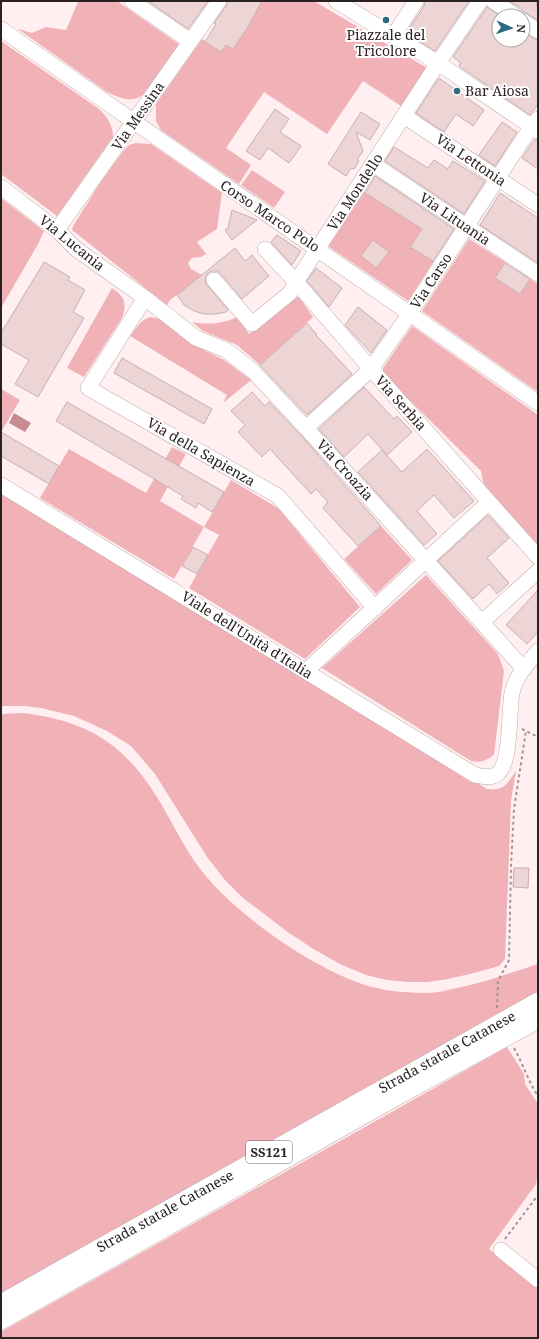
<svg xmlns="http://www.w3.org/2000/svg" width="539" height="1339" font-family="'Noto Serif',serif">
	<rect width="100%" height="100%" fill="#ffeff0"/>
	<g fill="#f0b2b6">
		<path d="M78 1H117L179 44 144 94C132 104 120 98 107 92L18 29 32 33 46 27 66 30 78 2Z"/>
		<path d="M262 1H314L427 68 401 106 363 81 327 134 264 92 226 148 251 165 239 184 161 130 156 121V104L202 39 221 52 226 45 233 49 248 27Z"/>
		<path d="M1 41 99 109C107 117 113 125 113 137L57 216 1 174Z"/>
		<path d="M136 143 151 144 222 193 217 229 197 242 206 254 201 257 192 258 188 263 191 269 202 275 170 300 167 305 72 230 73 226 100 183 124 150 129 145Z"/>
		<path d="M252 170 285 192 274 208 241 185Z"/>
		<path d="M364 192 422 229 410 247 434 261 408 301 328 246Z"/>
		<path d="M1 198 44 231 38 244 1 308Z"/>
		<path d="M469 239 505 262 495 278 520 294 530 279 538 284V392L422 311Z"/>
		<path d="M112 288C125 297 127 303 122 318L84 377 67 368Z"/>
		<path d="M299 297 313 317 260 365 237 345 203 331 192 322C207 325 223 324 237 317L249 334 294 298Z"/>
		<path d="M150 317 161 319 192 344 224 360 251 380 223 403 227 395 130 336C136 329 140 320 150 317Z"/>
		<path d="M412 326 538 415V547L487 489 483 482 481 471 387 378 383 372V368Z"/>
		<path d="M1 389 20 400 1 432Z"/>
		<path d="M172 447 186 454 160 501 204 527 231 480 278 508 360 607 305 659 189 588 219 535 204 527 174 579 40 498 69 449 146 493Z"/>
		<path d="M1 493 487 789C504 791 507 784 516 771L511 801 505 959 499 966 474 973 448 979 428 982H407L387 980 366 975 342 965 315 950 289 933 243 898 225 880 207 857 155 774 131 746 107 731 74 716 41 708 24 706H1Z"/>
		<path d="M381 526 412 560 376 594 344 559Z"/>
		<path d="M426 575 498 654 504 671 494 755C485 761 481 763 471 761L322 668Z"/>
		<path d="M23 713C89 721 126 745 160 802 172 822 182 843 195 862 228 910 308 965 362 984 382 991 407 993 428 993 439 993 451 989 462 987 488 981 513 972 538 964V994L1 1295V714Z"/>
		<path d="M507 1047 524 1074 525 1084 538 1104V1171L536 1184 489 1249 538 1287V1338H1V1332Z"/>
	</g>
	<path fill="#c88c90" d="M14 413 31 423 25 432 9 423Z"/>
	<g fill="#edd4d5" stroke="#c8b0b1">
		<path d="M148 1H208L188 29Z"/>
		<path d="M228 1H262L248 27 233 49 226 45 221 52 205 42 216 24 214 23 226 6Z"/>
		<path d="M425 1H469L435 51 406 33 424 6Z"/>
		<path d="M509 1H538L536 5 538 6V20L524 12 521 8Z"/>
		<path d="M487 7 500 16 499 40H523V32L533 38 538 40V104L530 115 459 66 461 63 453 57Z"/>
		<path d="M439 78 484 110 473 126 456 114 444 132 416 113Z"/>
		<path d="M275 109 289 119 280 132 301 146 289 163 268 148 260 160 246 151Z"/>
		<path d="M361 112 380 124 370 140 356 132 363 151 357 160 359 161 354 169 351 168 346 176 328 164Z"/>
		<path d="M502 122 517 132 495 166 479 155Z"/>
		<path d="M535 139 538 140V169L522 158Z"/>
		<path d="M394 147 428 168 434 160 448 169 453 161 485 181 464 214 385 161Z"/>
		<path d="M375 176 454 229 433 261 410 247 422 229 365 193Z"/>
		<path d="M500 193 538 218V263L480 225Z"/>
		<path d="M232 210 257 220 232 240 225 230 228 228Z"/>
		<path d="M277 235 301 251 292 265 271 242Z"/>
		<path d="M373 240 389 252 376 268 361 256Z"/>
		<path d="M235 248 245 261 252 255 269 276 242 299 221 274 217 271H212L208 273 206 277 205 282 228 310 226 312 216 314H204L194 311 184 305 177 295Z"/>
		<path d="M44 262 70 277 68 280 85 290 73 312 84 318 38 397 15 384 29 360 1 344V333Z"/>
		<path d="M505 263 530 279 520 294 495 278Z"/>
		<path d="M316 268 342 288 329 307 307 281Z"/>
		<path d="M358 307 387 330 371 353 345 325Z"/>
		<path d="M307 323 317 335H316L352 374 307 415 260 365Z"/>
		<path d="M122 358 212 409 204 424 114 373Z"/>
		<path d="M364 387 394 419 397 416 412 432 387 455 368 434 344 457 319 429Z"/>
		<path d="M252 392 265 406 269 402 305 440 381 526 358 546 323 508 328 502 316 489 311 494 270 449 262 457 238 432 245 425 231 411Z"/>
		<path d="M67 402 224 492 212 512 198 503 196 508 181 499 183 496 56 421Z"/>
		<path d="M1 432 59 466 49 484 1 456Z"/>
		<path d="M427 449 474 501 454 518 434 495 417 511 437 534 424 545 358 472 382 450 402 472Z"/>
		<path d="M488 515 509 538 487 558 509 583 497 594 489 584 473 599 438 561Z"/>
		<path d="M193 547 208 555 197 574 182 566Z"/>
		<path d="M538 590V632L527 644 506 625Z"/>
		<path d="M514 868H529L528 888 513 887Z"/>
	</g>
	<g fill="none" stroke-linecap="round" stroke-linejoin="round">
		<g stroke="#c1a9ab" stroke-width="16">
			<g id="minor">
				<path d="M132 1 190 41"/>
				<path d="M336 1 438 63 538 131"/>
				<path d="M493 1 516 16"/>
				<path d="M523 21 538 31"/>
				<path d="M1 29 538 403"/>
				<path d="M394 35 416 1"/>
				<path d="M404 116 538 205"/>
				<path d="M373 164 538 274"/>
				<path d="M1 187 57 230 76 249 145 298 196 338 226 350 253 371 306 428 524 669"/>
				<path d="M57 230 219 1"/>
				<path d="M265 249 296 282 371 369 538 557"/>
				<path d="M214 280 252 324 290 293 296 282 438 63 480 1"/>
				<path d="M145 298 88 388 278 496 375 608"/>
				<path d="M306 428 371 369 410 313 531 127 538 119"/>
				<path d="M1 485 475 775C481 776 488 778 493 776 513 772 508 710 512 693 515 677 528 663 538 651"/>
				<path d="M482 622 538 571"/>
				<path d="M306 671 489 502"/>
				<path d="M501 1250 538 1280"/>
			</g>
		</g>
		<g stroke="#c1a9ab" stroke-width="20">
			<g id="major">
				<path d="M1 1304 538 1002"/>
				<path d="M1 1320 394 1097 538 1019"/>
			</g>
		</g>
		<g stroke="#a19495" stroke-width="2" stroke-dasharray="3 3" stroke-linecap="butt">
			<path d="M522 729 538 737"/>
			<path d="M497 1008 498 981 509 960 511 866 514 809 526 731"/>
			<path d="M514 1048C523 1064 528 1081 538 1096"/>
			<path d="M505 1239 538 1195"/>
		</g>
		<use href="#minor" stroke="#fff" stroke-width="15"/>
		<use href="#major" stroke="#fff" stroke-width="19"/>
	</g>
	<g fill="#2c6b80" stroke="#fff" stroke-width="1.5">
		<circle cx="386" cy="20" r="4"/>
		<circle cx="457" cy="91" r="4"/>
	</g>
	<g text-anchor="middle" stroke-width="4" stroke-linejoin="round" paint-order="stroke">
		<rect fill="#fff" stroke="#6a6464" stroke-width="1" x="246" y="1141" width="46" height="22" rx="3"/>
		<g font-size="13" font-weight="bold" fill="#2a2122">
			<text x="269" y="1157">SS121</text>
		</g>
		<g font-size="14" fill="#2a2122" stroke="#fff">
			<text x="386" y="40">Piazzale del<tspan x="386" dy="16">Tricolore</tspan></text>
			<text x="465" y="96" text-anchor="start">Bar Aiosa</text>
		</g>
		<g font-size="14" fill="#2a2122" stroke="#fff">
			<text transform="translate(138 116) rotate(-55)" y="5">Via Messina</text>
			<text transform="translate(471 160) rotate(34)" y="5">Via Lettonia</text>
			<text transform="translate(355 192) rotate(-57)" y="5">Via Mondello</text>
			<text transform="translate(270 216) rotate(34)" y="5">Corso Marco Polo</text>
			<text transform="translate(455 219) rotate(34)" y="5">Via Lituania</text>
			<text transform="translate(72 243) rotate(39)" y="5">Via Lucania</text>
			<text transform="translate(431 281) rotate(-57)" y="5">Via Carso</text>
			<text transform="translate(401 403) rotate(48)" y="5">Via Serbia</text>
			<text transform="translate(201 452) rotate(30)" y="5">Via della Sapienza</text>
			<text transform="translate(345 470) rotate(48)" y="5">Via Croazia</text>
			<text transform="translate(247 635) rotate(32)" y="5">Viale dell'Unità d'Italia</text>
			<text transform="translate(447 1052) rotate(-29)" y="5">Strada statale Catanese</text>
			<text transform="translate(165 1211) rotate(-29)" y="5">Strada statale Catanese</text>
		</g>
	</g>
	<rect width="539" height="1339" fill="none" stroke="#2a2122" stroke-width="4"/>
	<g transform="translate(511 28) rotate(93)"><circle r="19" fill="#ffffff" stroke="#aaa6a7"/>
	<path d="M0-3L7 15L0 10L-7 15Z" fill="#2c6b80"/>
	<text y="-6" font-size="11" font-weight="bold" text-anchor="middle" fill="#2a2122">N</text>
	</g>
</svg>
